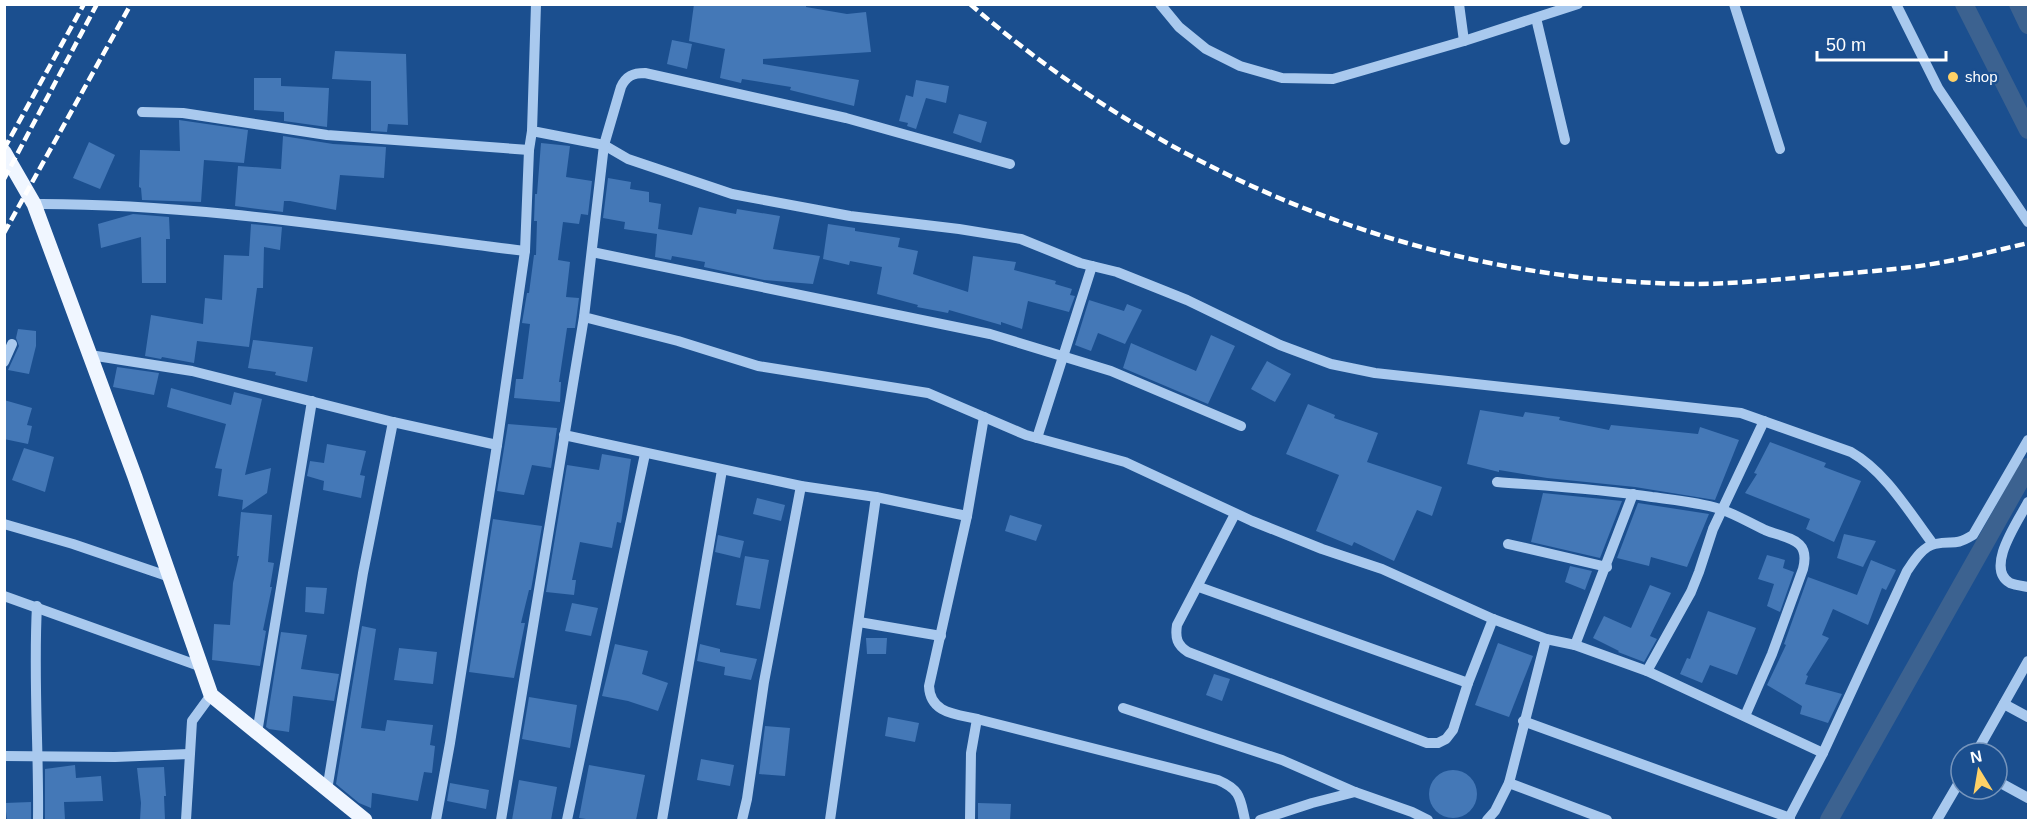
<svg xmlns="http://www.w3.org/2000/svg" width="2033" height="825" font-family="Helvetica,sans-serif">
	<rect width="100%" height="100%" fill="#1b4f8f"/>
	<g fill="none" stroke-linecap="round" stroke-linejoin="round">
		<g stroke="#3c6290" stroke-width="18">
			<path d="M1964 4 2028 130"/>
			<path d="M2018 4 2028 25"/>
			<path d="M1829 820 2028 467"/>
		</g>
	</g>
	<g fill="#4478b7">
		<path d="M694 4H806V7L847 14 866 12 871 52 763 59V64L859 80 854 106 790 90 791 87 742 79 741 83 720 78 725 49 689 41Z"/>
		<path d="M672 40 692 44 687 69 667 64Z"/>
		<path d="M335 51 406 54 408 125 388 124 387 132 371 131V81L332 79Z"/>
		<path d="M254 78H281V86L329 88 327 127 284 121V112L254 110Z"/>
		<path d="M916 80 949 86 946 103 926 98 916 129 907 126 908 123 899 121 906 95 913 97Z"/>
		<path d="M959 114 987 122 981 143 953 133Z"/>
		<path d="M179 120 248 130 244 163 204 160 201 202 142 200 141 188 139 187 140 150 180 151Z"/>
		<path d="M283 136 333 144 386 147 384 178 340 175 336 210 290 201H284L283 212 235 206 238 166 281 169Z"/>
		<path d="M89 142 115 155 100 189 73 178Z"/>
		<path d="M541 143 570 146 566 177 592 181 588 215 581 214 579 224 563 222 558 260 570 262 566 297 579 298 575 328H567L559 382H561L560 402 514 398 516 379H523L530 324 522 323 527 293H529L534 255H536L537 221H534L535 194H537Z"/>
		<path d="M608 178 631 182 630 189 649 192V202L661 204 658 229 692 235 699 207 736 214 737 209 780 216 773 249 820 256 813 284 764 280 704 267 705 262 672 256 671 260 655 257 657 234 624 229 625 222 603 218Z"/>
		<path d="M133 214 169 217 170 239H166V283H142L141 237 101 248 98 224Z"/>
		<path d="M251 224 282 227 280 250 264 247 263 288H257L249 347 197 341 194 363 162 357 161 359 145 356 151 315 203 324 205 298 222 300 224 255 249 256Z"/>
		<path d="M828 224 855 228V231L900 238 898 247 918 251 913 274 968 292 973 256 1016 262 1014 270 1056 281 1055 284 1072 289 1070 295 1075 296 1069 312 1028 301 1022 329 1001 322V325L949 310 948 313 917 307 918 305 877 294 882 267 850 261 849 265 823 259Z"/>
		<path d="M1089 300 1124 311 1127 304 1142 310 1125 344 1098 333 1091 351 1075 345Z"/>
		<path d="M18 329 36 331V346L29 374 8 370 19 346 16 338Z"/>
		<path d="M1211 335 1235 346 1208 404 1123 368 1131 343 1196 371Z"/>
		<path d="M253 340 313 347 307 382 275 375 276 372 248 368Z"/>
		<path d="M1267 361 1291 374 1275 402 1251 389Z"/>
		<path d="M117 367 159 373 154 395 113 387Z"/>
		<path d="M171 388 231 405 234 392 262 399 245 475 271 468 267 493 242 510 243 500 218 496 222 469 215 468 226 424 167 407Z"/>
		<path d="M4 400 32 408 27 425 32 426 28 444 4 439Z"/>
		<path d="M1308 404 1335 415 1334 418 1378 433 1367 462 1442 487 1432 516 1417 510 1394 561 1354 542 1352 546 1316 531 1339 475 1286 454Z"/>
		<path d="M1480 410 1523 417 1525 412 1560 417 1559 420 1609 430 1611 425 1698 434 1700 427 1739 440 1715 500 1635 487 1547 478 1499 470V472L1467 464Z"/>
		<path d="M508 424 557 428 551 468 532 465 524 495 497 491Z"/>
		<path d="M1770 442 1826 463 1824 467 1861 481 1834 542 1806 529 1810 519 1745 493 1757 474 1754 473Z"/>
		<path d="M327 444 366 451 360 475 365 476 361 498 323 490 324 481 307 476 310 461 324 463Z"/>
		<path d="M24 448 54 457 45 492 12 480Z"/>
		<path d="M602 454 631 459 621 523 617 522 612 548 580 542 572 580H576L574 595 546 592 567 465 599 470Z"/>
		<path d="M1543 493 1622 501 1600 558 1531 542Z"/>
		<path d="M757 498 785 505 781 521 753 514Z"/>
		<path d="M1638 503 1709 514 1687 567 1651 557 1649 566 1617 558Z"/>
		<path d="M241 512 272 515 268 562 274 563 270 587H272L263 630 266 631 260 666 212 660 214 624 230 625 233 583 239 556H237Z"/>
		<path d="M1010 515 1042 525 1036 541 1005 531Z"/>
		<path d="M493 519 542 526 531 590H529L521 623H525L514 678 469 672Z"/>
		<path d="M1844 534 1876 541 1863 567 1837 558Z"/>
		<path d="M718 535 744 541 740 558 715 552Z"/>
		<path d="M1767 555 1785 560 1783 568 1794 572 1780 612 1767 606 1774 584 1758 579Z"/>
		<path d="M745 556 769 560 760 609 736 605Z"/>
		<path d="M1871 560 1896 570 1886 590 1882 588 1868 625 1833 609 1822 635 1829 638 1806 675 1808 676 1805 684 1842 694 1828 723 1800 714 1802 706 1767 685 1786 645 1784 644 1808 577 1857 595Z"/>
		<path d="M1570 566 1592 571 1585 590 1565 582Z"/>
		<path d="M1650 585 1671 593 1650 636 1657 639 1644 662 1618 652 1619 651 1593 638 1604 616 1631 628Z"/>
		<path d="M306 587 327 588 324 614 305 612Z"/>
		<path d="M572 603 598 608 591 636 565 631Z"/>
		<path d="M1708 611 1756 628 1737 675 1710 665 1702 683 1680 674 1687 658 1690 659Z"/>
		<path d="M362 626 376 629 361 728 385 731 387 720 433 725 430 745 435 746 432 773 424 772 418 801 372 793 371 808 359 803 336 784Z"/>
		<path d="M281 632 307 635 301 669 339 674 334 701 293 696 289 732 269 729 266 727Z"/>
		<path d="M866 638H887L886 654H867Z"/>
		<path d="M1498 643 1533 656 1509 717 1475 705Z"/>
		<path d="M615 644 648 651 642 674 668 683 658 711 628 701 602 696Z"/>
		<path d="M700 644 720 649V652L757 659 751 680 724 675 725 667 697 661Z"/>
		<path d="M399 648 437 652 433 684 394 680Z"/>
		<path d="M1214 674 1230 679 1222 701 1206 695Z"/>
		<path d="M529 697 577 705 570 748 522 739Z"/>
		<path d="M888 717 919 723 915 742 885 736Z"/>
		<path d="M765 726 790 728 785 776 759 774Z"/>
		<path d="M701 759 734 765 730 786 697 780Z"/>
		<path d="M75 765 76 778 101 776 103 801 64 802 65 820H45V769Z"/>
		<path d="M589 765 645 775 636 820H593L579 818Z"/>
		<path d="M164 767 166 796H164L165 820H140L141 803 137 768Z"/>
		<circle cx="1453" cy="794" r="24"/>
		<path d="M519 780 557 787 551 820H512Z"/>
		<path d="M450 783 489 790 486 809 447 801Z"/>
		<path d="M31 802V820H7L5 803Z"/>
		<path d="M978 803 1011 804 1010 820H978Z"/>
	</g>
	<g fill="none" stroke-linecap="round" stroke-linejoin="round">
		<g stroke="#a9c9ee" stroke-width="10">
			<path d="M536 4 532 131 604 145 628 159 732 194 850 216 959 229 1021 239 1080 263 1117 272 1187 300 1280 345 1331 364 1375 373 1741 413 1851 452C1886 472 1909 512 1933 544"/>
			<path d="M1160 4 1179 27 1206 49 1240 66 1282 78 1333 79 1464 41 1578 4"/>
			<path d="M1459 4 1464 41"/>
			<path d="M1734 4 1780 149"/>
			<path d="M1896 4 1938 88 2028 222"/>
			<path d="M1536 18 1565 140"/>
			<path d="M142 112 183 113 327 135 529 150"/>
			<path d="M1010 164 846 118 645 73C633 73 626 76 621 87L604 145 584 317 678 341 758 366 928 393 1026 435 1125 462 1252 521 1322 549 1382 569 1493 619 1546 639 1575 645 1647 671 1823 753 1788 820"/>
			<path d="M34 204C198 203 362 231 525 251"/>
			<path d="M592 252 990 334 1111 371 1241 426"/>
			<path d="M90 355 192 371 393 422 497 445"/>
			<path d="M4 362 12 344"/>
			<path d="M984 417 967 516 929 686C930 713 955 714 977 719L1218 780C1241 790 1240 798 1245 820"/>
			<path d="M564 435 801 486 876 497 967 516"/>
			<path d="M1037 438 1092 266"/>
			<path d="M1497 482C1548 486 1601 489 1652 497 1675 500 1698 502 1720 509 1735 514 1750 523 1765 530 1787 539 1811 538 1803 569L1772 654 1745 716"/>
			<path d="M2028 502C2019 520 1984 568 2010 583 2015 585 2023 586 2028 587"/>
			<path d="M1235 514 1177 625C1175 638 1177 645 1188 652L1427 743H1438L1446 739 1453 730 1468 683 1493 619"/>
			<path d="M4 524 73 544 170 577"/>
			<path d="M1508 544 1607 567"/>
			<path d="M1199 587 1468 683"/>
			<path d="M4 596 202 667"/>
			<path d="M37 606C33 678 39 749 38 820"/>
			<path d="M859 622 941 636"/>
			<path d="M1575 645 1633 494"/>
			<path d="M1647 671 1691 592 1699 572 1713 529 1764 421"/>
			<path d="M2004 704 2028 717"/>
			<path d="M1123 708 1282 760 1355 792 1412 812 1428 820"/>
			<path d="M1523 721 1790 818"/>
			<path d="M257 733 312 401"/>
			<path d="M1823 753 1907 571C1914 561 1922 547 1935 544 1954 540 1953 547 1973 535L2028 440"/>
			<path d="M1976 753 2028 661"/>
			<path d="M4 756 115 757 189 754"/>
			<path d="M1997 781 2028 798"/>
			<path d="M1509 783 1607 820"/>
			<path d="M327 790 363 573 393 422"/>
			<path d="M186 820 192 721 211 695"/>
			<path d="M436 820 450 743 497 445 525 251 529 150 532 131"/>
			<path d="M501 820 584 317"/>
			<path d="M567 820 645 454"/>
			<path d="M662 820 722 470"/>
			<path d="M742 820 747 799 764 682 801 486"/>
			<path d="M830 820 876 497"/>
			<path d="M970 820 971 753 977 719"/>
			<path d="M1260 820 1312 803 1355 792"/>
			<path d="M1487 820 1495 811 1509 783 1546 639"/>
			<path d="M1937 820 1961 779"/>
		</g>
		<path stroke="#f0f6ff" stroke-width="15" d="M4 152 34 204 135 477 211 695 365 820"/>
		<g stroke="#fff" stroke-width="4.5" stroke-dasharray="10 4.5" stroke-linecap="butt">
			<path d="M970 4C1173 180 1422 281 1691 284 1733 284 1774 280 1816 276 1848 273 1880 271 1912 267 1951 262 1990 252 2028 243"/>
			<path d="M4 149 84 4"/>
			<path d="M4 179 97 4"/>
			<path d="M4 233 131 4"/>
		</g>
	</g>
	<circle fill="#ffd166" stroke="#1b4f8f" stroke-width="2" cx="1953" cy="77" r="6"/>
	<g text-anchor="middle" stroke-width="4.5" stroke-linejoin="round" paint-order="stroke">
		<g font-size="15" fill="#fff" stroke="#1b4f8f" text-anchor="start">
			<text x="1965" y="82">shop</text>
		</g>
	</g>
	<rect width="2033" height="825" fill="none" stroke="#ffffff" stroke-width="12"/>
	<g transform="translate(1979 771) rotate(349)"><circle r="28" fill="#1b4f8f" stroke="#7695bc" stroke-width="1.5"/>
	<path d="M0-4.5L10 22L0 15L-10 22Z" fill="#ffd166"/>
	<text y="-9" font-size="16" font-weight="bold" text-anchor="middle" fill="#ffffff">N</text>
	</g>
	<path d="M1817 51v9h129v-9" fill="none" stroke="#ffffff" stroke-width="3"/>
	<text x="1826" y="51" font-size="18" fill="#ffffff" stroke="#1b4f8f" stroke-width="4.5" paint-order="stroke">50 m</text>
</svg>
